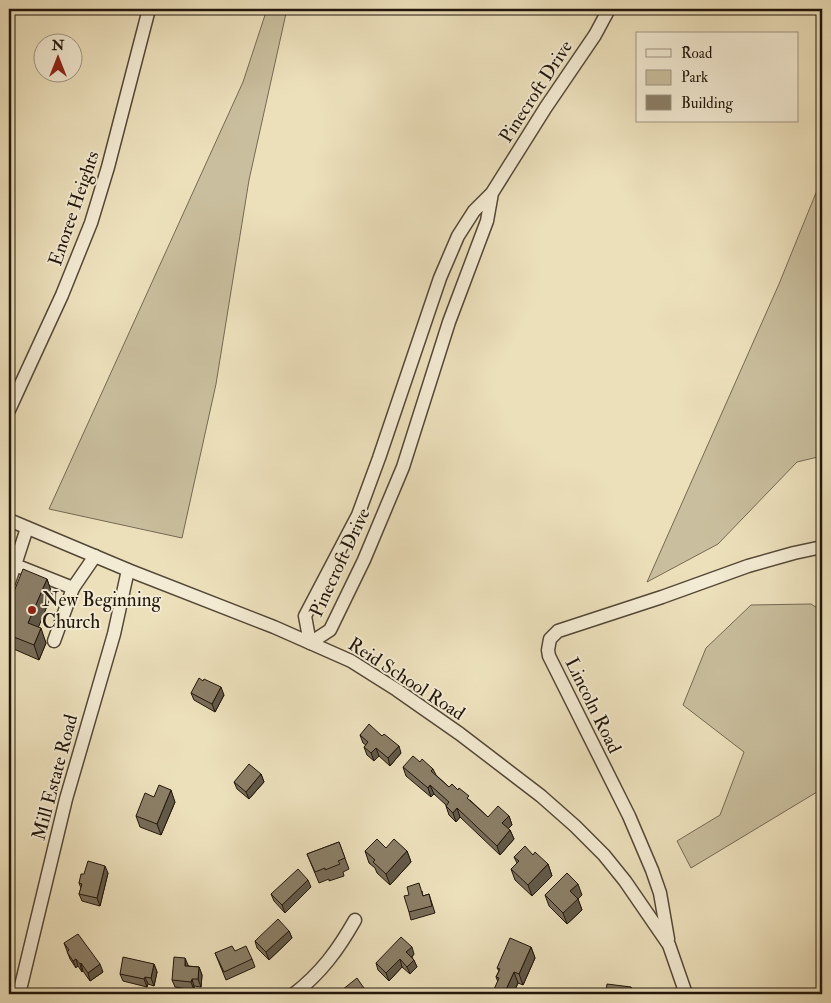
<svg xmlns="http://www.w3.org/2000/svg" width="831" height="1003" font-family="'IM FELL Double Pica',serif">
	<rect width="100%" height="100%" fill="#ece0bb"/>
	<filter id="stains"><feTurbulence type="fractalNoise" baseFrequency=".004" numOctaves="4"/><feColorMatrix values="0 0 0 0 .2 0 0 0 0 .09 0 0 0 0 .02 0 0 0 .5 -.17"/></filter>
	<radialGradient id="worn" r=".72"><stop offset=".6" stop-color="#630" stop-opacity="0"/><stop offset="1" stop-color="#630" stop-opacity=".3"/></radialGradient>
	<g fill="#c9be9d" stroke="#756a54">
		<path d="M267 9H287L249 180 216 384 182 538 49 509 243 82Z"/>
		<path d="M822 178V456L797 462 718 544 647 582 779 284Z"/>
		<path d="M811 604 822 611V789L691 868 677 841 720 815 744 752 683 705 706 648 751 605Z"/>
	</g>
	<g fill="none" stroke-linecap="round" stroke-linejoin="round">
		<g stroke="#544837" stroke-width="15">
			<g id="minor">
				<path d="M492 193 487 221 449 322 403 467 364 560 330 630 310 643 305 616 358 515 379 458 440 278 458 236 474 211 492 193 546 107 595 35 609 9"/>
				<path d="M9 410 62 295 91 223 108 167 149 9"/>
				<path d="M9 520 128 570 274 627 351 661 397 690 460 734 541 796 575 826 604 855 625 881 669 945 686 994"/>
				<path d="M27 528 15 565 73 588 95 556"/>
				<path d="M9 582 15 565"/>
				<path d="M54 641 73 588"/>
				<path d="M668 939 660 893 652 870 629 816 549 656 548 650 550 639 558 631 662 597 748 566 794 553 822 547"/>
				<path d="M19 994 66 799 114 634 128 570"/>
				<path d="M294 994C321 973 338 950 355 920"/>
			</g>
		</g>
		<use href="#minor" stroke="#f3ebd3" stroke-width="12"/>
	</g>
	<g fill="#786d59" stroke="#21160b">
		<path d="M47 579 52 594 38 627 46 643 39 660 9 647V604Z"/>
		<path d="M191 693 224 695 215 712 194 700Z"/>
		<path d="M360 735 401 753 390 766 379 756 374 761 367 755 364 747 366 745 363 743Z"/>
		<path d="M420 762 433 769 436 775 449 787 471 801 488 817 509 816 512 825 508 829 510 830 514 839 500 855 460 817 456 822 449 815 446 806V805L434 794 431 797 406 776 403 767Z"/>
		<path d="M261 774 264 782 249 799 237 789 234 782Z"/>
		<path d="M154 797 175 802 161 835 140 827 136 816Z"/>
		<path d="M339 842 349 869 343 872 344 876 329 881V879L319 883 307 854Z"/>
		<path d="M386 848 407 851 411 862 390 885 377 873 375 868 369 863 365 851Z"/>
		<path d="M533 855 548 864 552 876 532 896 515 880 511 869 517 863 514 857Z"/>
		<path d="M108 873 100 906 82 901 79 894 81 888 79 883 84 874Z"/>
		<path d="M311 887 285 913 274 901 271 894Z"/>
		<path d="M422 891 423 896 429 894 435 913 411 920 409 912Z"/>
		<path d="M545 895H582L578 899 582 910 567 924 549 906Z"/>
		<path d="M289 931 292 938 269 960 257 948 255 941Z"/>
		<path d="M64 943 103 972 90 981 83 971 82 972 78 966 76 968 70 959Z"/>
		<path d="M531 947 535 958 523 985 518 983 513 994H492L498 982 496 977 499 971 497 968Z"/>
		<path d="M235 951 252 959 255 967 226 980 215 953Z"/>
		<path d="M414 954 412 957 417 967 410 974 402 967 389 981 378 970 376 963Z"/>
		<path d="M154 964 157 972 154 986 148 984 147 987 123 981 120 974Z"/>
		<path d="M188 965V966L199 967 202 975 201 987 194 986V990L175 987 172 980Z"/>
	</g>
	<g fill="#615948" stroke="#21160b">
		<path d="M47 579 52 594 34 638 28 623Z"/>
		<path d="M41 628 46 643 39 660 34 645Z"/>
		<path d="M221 687 224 695 215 712 212 704Z"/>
		<path d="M399 746 401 753 390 766 388 758Z"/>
		<path d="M376 748 379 756 374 761 371 753Z"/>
		<path d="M261 774 264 782 249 799 246 792Z"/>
		<path d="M430 785 434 794 431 797 428 788Z"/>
		<path d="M171 790 175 802 161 835 157 824Z"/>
		<path d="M457 808 460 817 456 822 453 813Z"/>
		<path d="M509 816 512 825 505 832 502 823Z"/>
		<path d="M510 830 514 839 500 855 497 846Z"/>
		<path d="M407 851 411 862 390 885 386 874Z"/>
		<path d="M548 864 552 876 532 896 528 885Z"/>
		<path d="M105 866 108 873 100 906 97 898Z"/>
		<path d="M308 880 311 887 285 913 282 905Z"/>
		<path d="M578 884 582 895 578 899 582 910 567 924 563 913 570 891Z"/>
		<path d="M289 931 292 938 269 960 266 952Z"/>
		<path d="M412 947 414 954 409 960 406 952Z"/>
		<path d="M531 947 535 958 523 985 519 974Z"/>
		<path d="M185 958 188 965 187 974 185 966Z"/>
		<path d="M76 959 78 966 76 968 73 961Z"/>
		<path d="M400 959 402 967 389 981 386 973Z"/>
		<path d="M414 960 417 967 410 974 407 967Z"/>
		<path d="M81 963 83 971 82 972 80 964Z"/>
		<path d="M100 964 103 972 90 981 88 973Z"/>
		<path d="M154 964 157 972 154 986 151 978Z"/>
		<path d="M199 967 202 975 201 987 198 979Z"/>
		<path d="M514 972 518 983 513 994H504Z"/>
		<path d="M145 977 148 984 147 987 144 979Z"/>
		<path d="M192 979 194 986V990L191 982Z"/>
		<path d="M631 987 634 994H630Z"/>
		<path d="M366 991 367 994H361Z"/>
	</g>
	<g fill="#8b7f67" stroke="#21160b">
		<path d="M23 569 47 579 28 623 41 628 34 645 9 635V604Z"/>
		<path d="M199 678 203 681 204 679 221 687 212 704 191 693Z"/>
		<path d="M369 724 382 736 384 734 399 746 388 758 376 748 371 753 364 747 368 742 360 735Z"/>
		<path d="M413 756 420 762 422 759 433 769 431 771 449 787 452 784 458 790 459 788 469 796 467 798 488 817 498 806 509 816 502 823 510 830 497 846 457 808 453 813 446 806 449 802 430 785 428 788 403 767Z"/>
		<path d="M249 764 261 774 246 792 234 782Z"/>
		<path d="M159 785 171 790 157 824 136 816 145 793 154 797Z"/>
		<path d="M377 839 386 848 394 839 407 851 386 874 373 862 375 860 365 851Z"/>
		<path d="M339 842 345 858 338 861 340 864 325 870V868L315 872 307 854Z"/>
		<path d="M525 846 533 855 535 852 548 864 528 885 511 869 519 861 514 857Z"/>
		<path d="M88 861 105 866 97 898 79 894 82 884 79 883 81 874H84Z"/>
		<path d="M298 869 308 880 282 905 271 894Z"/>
		<path d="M567 873 578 884 570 891 578 899 563 913 545 895Z"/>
		<path d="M419 883 423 896 429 894 432 906 409 912 404 896 409 895 407 887Z"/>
		<path d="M278 919 289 931 266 952 255 941Z"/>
		<path d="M78 934 100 964 88 973 81 963 80 964 76 959 73 961 67 952 69 950 64 943Z"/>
		<path d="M401 937 412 947 406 952 414 960 407 967 400 959 386 973 376 963Z"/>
		<path d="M510 938 531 947 519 974 514 972 504 994H492L499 978 496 977 500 969 497 968Z"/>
		<path d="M232 946 235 951 246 946 252 959 224 972 215 953Z"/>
		<path d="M123 957 154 964 151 978 145 977 144 979 120 974Z"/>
		<path d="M174 957 185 958V966L199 967 198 979H192L191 982 172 980Z"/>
		<path d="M357 978 366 991 361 994H345L342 990Z"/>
		<path d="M607 984 631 987 630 994H603V991H606Z"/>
	</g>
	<circle fill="#8f2418" stroke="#f3ebd3" stroke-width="2" cx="32" cy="610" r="5"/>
	<g text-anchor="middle" stroke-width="4" stroke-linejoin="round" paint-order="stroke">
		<g font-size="19" fill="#21160b" stroke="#f3ebd3">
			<text transform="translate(535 91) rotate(-57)" y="7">Pinecroft Drive</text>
			<text transform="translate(73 208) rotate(-71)" y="7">Enoree Heights</text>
			<text transform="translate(339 562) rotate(-65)" y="7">Pinecroft Drive</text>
			<text transform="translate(407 678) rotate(33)" y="7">Reid School Road</text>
			<text transform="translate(594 705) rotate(64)" y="7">Lincoln Road</text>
			<text transform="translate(54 777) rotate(-75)" y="7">Mill Estate Road</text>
		</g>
		<g font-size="19" fill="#21160b" stroke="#f3ebd3" text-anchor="start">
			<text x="42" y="606">New Beginning<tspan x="42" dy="22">Church</tspan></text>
		</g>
	</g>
	<rect width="831" height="1003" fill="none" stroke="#ece0bb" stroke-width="30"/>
	<rect x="10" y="10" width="811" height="983" fill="none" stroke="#21160b" stroke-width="2.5"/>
	<rect x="15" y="15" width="801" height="973" fill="none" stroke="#21160b"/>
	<rect x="636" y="32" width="162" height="90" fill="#f3ebd3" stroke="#9f9683"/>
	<rect x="646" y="49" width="25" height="8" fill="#f3ebd3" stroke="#9f9683"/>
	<text x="681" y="58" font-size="15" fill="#21160b">Road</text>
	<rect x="646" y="70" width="25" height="15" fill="#c9be9d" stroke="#9f9683"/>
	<text x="681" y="82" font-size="15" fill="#21160b">Park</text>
	<rect x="646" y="95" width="25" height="15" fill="#8b7f67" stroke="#9f9683"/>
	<text x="681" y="108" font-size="15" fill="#21160b">Building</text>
	<g transform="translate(58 58)"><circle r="24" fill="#f3ebd3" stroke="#9f9683"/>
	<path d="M0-4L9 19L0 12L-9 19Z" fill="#8f2418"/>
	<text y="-8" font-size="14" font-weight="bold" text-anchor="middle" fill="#21160b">N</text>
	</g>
	<rect width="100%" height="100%" filter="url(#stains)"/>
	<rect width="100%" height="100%" fill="url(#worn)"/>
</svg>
